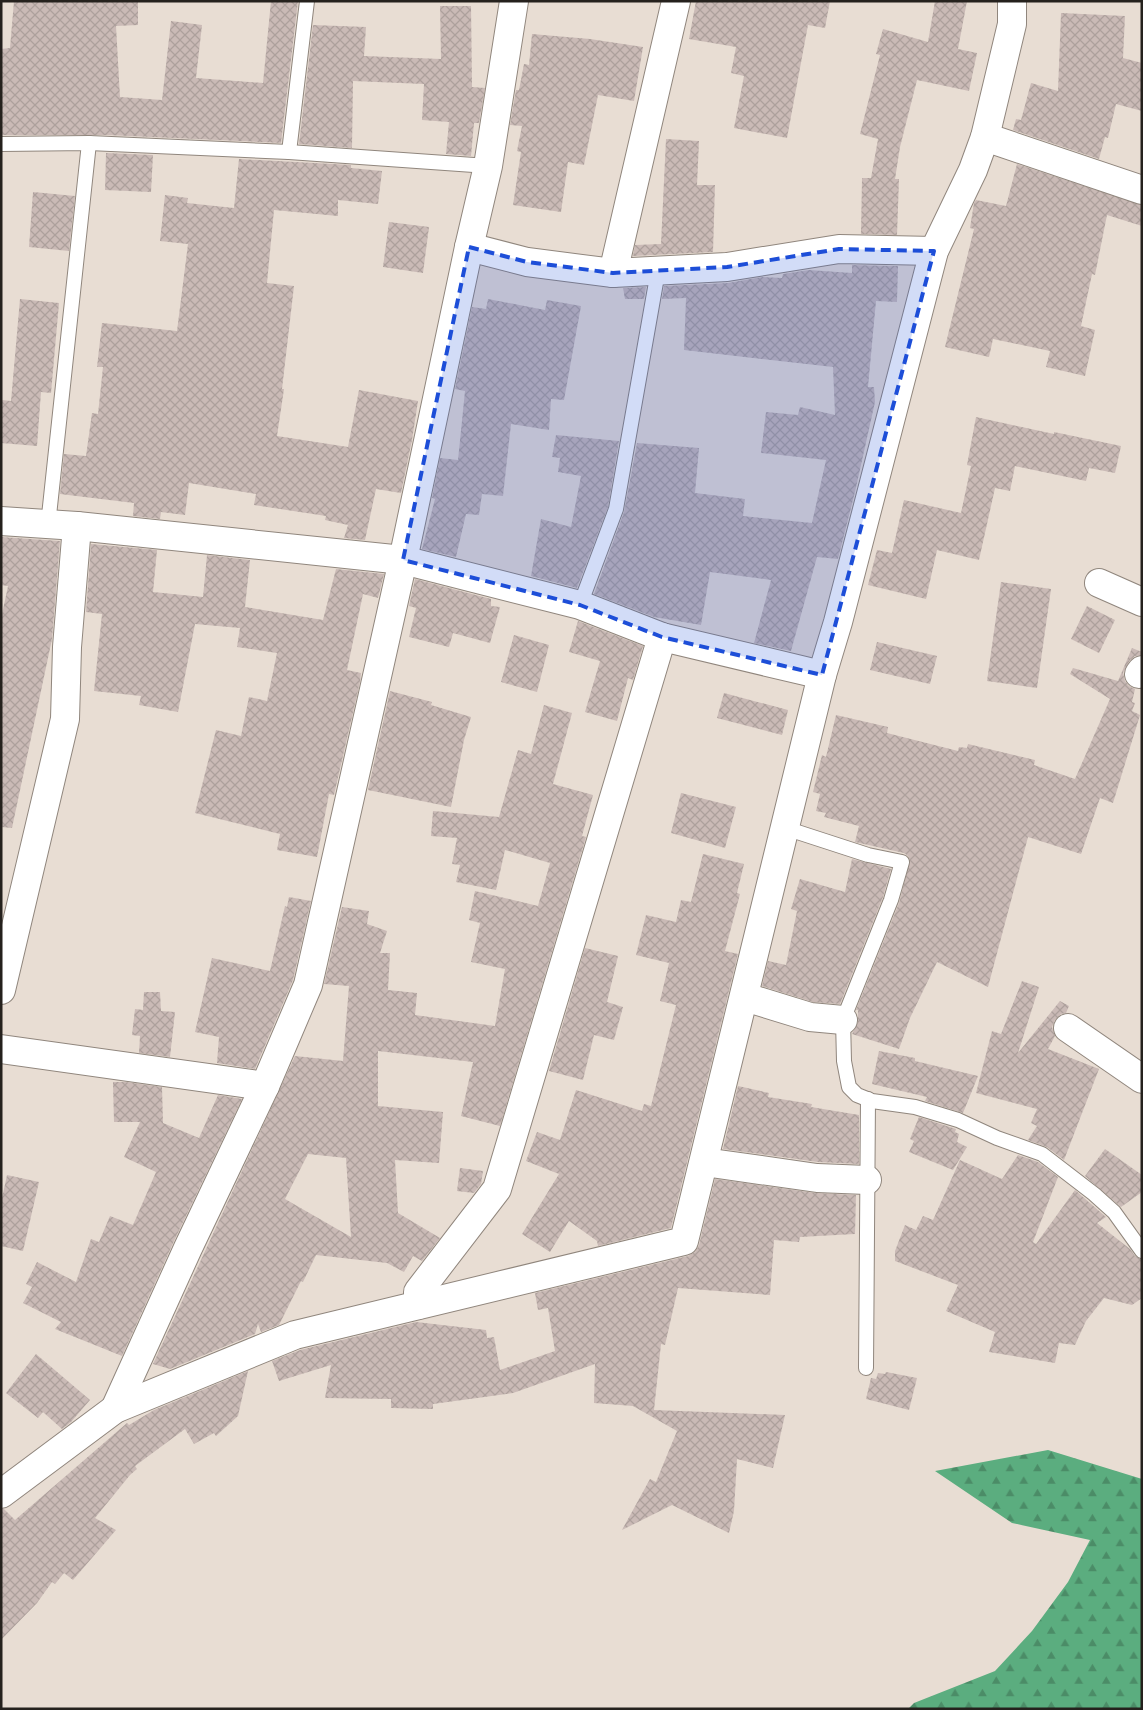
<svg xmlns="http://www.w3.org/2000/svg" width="1143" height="1710" font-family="Commissioner,sans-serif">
	<defs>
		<pattern id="forest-firs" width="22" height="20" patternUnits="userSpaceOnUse" patternTransform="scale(1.25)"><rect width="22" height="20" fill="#5bad7f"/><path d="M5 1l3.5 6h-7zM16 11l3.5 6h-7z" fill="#4b8c67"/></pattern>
		<pattern id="building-cross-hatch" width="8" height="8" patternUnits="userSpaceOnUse" patternTransform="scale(1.25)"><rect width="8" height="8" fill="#cabab6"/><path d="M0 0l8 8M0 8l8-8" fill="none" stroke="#ada09c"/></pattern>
	</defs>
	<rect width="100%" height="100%" fill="#e8ddd3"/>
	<path fill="url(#forest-firs)" d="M1048 1450 1142 1479V1709H908L914 1703 995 1671 1032 1631 1068 1582 1090 1540 1012 1523 935 1471Z"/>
	<g fill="url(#building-cross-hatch)" fill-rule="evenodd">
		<path d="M14 1H138V25L116 26 120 97 162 100 171 21 202 25 196 78 263 83 271 1H298L281 143 107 135H1V49L10 48Z"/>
		<path d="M696 1H830L825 28 808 25 787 138 734 128 744 76 731 73 736 47 689 39Z"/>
		<path d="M935 1H967L958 49 977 53 969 91 917 80 900 147 895 179H899L897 235 861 234 862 178H871L878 139 860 134 880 55 876 54 883 29 928 42Z"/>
		<path d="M440 6H471L472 87 485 88 479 123H474L471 156 446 154 449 122 422 120 424 84 353 81 352 148 299 144 313 25 366 27 364 56 441 59Z"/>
		<path d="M1061 13 1125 16 1123 58 1142 63V111L1116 104 1108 138 1105 137 1099 159 1013 130 1016 119 1021 120 1031 83 1058 91Z"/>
		<path d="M532 34 590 39 643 47 634 101 598 95 584 165 568 162 561 212 513 205 521 152 517 151 522 126 510 125 516 90H519L524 64 529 65Z"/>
		<path d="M666 139 699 141 697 185H715L713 252 633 256 635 245 661 244Z"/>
		<path d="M106 153 153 155 151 192 105 190Z"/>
		<path d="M239 159 351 165V168L382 171 378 204 338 200V216L274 210 267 283 294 286 282 389H284L277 436 348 447 359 390 418 401 412 440 401 493 376 489 365 540 344 538 348 525 325 520 326 516 254 505 256 494 189 483 185 515 161 512 160 519 133 516 134 503 60 494 64 454 86 456 92 413 98 414 103 367H97L102 323 177 331 188 244 160 241 165 195 188 198 187 203 234 208Z"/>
		<path d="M1017 164 1142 205V226L1107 215 1095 275 1092 274 1081 326 1095 330 1085 376 1046 367 1050 351 993 339 989 357 945 347 974 229 970 228 974 203 976 200 1006 206Z"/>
		<path d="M33 192 75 196 69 251 29 247Z"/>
		<path d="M389 222 429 227 423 273 383 267Z"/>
		<path d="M852 265 898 266 897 302 876 301 868 387H874L875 402 855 492 838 559 817 557 791 651 754 643 771 580 710 572 701 625 654 617 594 594 624 512 637 443 699 448 695 493 745 499 743 516 812 523 826 460 761 453 766 412 798 415 800 407 835 415 833 367 684 350 686 298 662 299 664 286 728 283 762 277 782 278 783 274 809 270 852 273Z"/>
		<path d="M646 287 644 299H625L623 288Z"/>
		<path d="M20 299 59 303 51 393 41 392 37 446 1 443 2 400 11 401Z"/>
		<path d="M488 299 545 310 547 300 581 306 564 400 551 399 549 430 511 424 503 496 482 494 479 515 466 514 456 557 422 549 435 499 432 498 440 458 458 460 465 391 455 389 472 307 486 309Z"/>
		<path d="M976 417 1054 434V432L1121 446 1115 473 1089 468 1086 481 1015 466 1010 491 995 488 979 560 937 550 926 599 868 585 877 550 892 553 904 500 961 513 971 466 967 465Z"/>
		<path d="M556 435 619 441 608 507 577 588 531 576 541 519 571 527 581 476 558 472 560 458 552 457Z"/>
		<path d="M1 537 60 541 52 639 12 828 1 827V619L8 586 1 585Z"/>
		<path d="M91 544 157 550 153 592 203 597 207 555 250 560 245 607 323 620 336 569 384 574 378 598 363 594 347 670 361 673 360 682 334 795 329 794 317 857 277 850 280 834 195 813 216 730 241 736 249 697 267 701 277 653 237 647 240 628 195 624 178 712 139 705 141 696 94 691 102 614 86 612Z"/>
		<path d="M415 579 491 599V606L500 607 490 643 453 633 449 647 409 637 416 608 409 606Z"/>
		<path d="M1001 582 1051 589 1037 688 987 681Z"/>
		<path d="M1087 606 1115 620 1099 653 1071 639Z"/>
		<path d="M578 621 643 646 633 680 628 678 617 721 585 712 600 661 569 652Z"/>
		<path d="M514 635 549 645 537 692 501 682Z"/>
		<path d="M877 642 937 656 930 684 870 670Z"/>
		<path d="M1132 648 1142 652V655L1135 656 1130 660 1123 673 1125 681 1129 686 1135 689 1132 702 1135 703 1132 711 1140 715 1113 803 1100 798 1081 854 1028 837 988 987 937 962 910 1018 899 1049 852 1034 858 1022V1010H856L899 903 910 860 908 856 904 853 855 842 859 826 824 817 826 813 816 811 820 794 813 792 822 755 826 757 836 715 888 727 887 733 958 751 959 747 967 748 968 744 1035 760 1034 765 1075 779 1110 699 1070 674 1073 668 1118 681Z"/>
		<path d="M390 691 432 702 431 705 471 717 464 740 451 807 368 790Z"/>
		<path d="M724 693 788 710 782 735 717 718Z"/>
		<path d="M544 705 572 713 553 784 593 795 582 836 586 837 500 1126 461 1116 473 1062 378 1051V1106L443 1112 439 1163 395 1160 398 1213 440 1238 422 1261 413 1256 404 1272 387 1263 316 1255 303 1282 301 1281 279 1325 261 1332 258 1324 255 1334 170 1369 153 1364 295 1056 343 1061 349 986 324 984 342 907 369 911 367 924 387 931 380 953H390L388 990 417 993 415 1015 495 1026 505 969 471 962 480 923 469 920 475 891 538 906 550 863 505 850 496 890 456 882 460 865 452 864 457 838 431 836 433 811 499 817 518 750 531 754ZM308 1154 346 1158 351 1237 285 1199Z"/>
		<path d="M681 793 736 807 725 848 671 833Z"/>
		<path d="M703 854 744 864 737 893 740 894 725 951 738 954 671 1228 598 1246 597 1241 569 1221 550 1252 522 1234 559 1174 526 1161 537 1132 560 1140 576 1090 642 1111 644 1104 651 1106 676 1005 660 1001 669 963 636 955 646 915 676 922 681 900 691 902Z"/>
		<path d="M852 859 891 869 883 897 840 1004 813 1002 762 986 768 961 786 965 797 911 791 909 800 879 845 892Z"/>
		<path d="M289 897 311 901 293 980 255 1069 217 1063 219 1037 195 1032 212 958 270 971 285 906 287 907Z"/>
		<path d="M585 948 618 956 607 1002 623 1007 614 1040 594 1035 583 1080 549 1071Z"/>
		<path d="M1022 981 1039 987 1018 1053 1060 1001 1069 1006 1066 1013 1061 1014 1055 1020 1052 1027 1055 1036 1048 1049 1099 1069 1064 1160 1047 1147 1028 1140 1037 1126 1031 1123 1037 1109 976 1093 992 1031 1001 1034Z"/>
		<path d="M144 992H160L161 1011 175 1012 170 1057 139 1053 140 1036 132 1035 135 1009 143 1010Z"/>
		<path d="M879 1051 915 1058V1061L978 1076 963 1113 925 1101 927 1097 872 1084Z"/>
		<path d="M113 1082H126L162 1087 163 1123 199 1138 218 1095 242 1099 174 1241 122 1356 55 1329 61 1322 23 1303 32 1287 26 1284 37 1262 76 1282 91 1239 99 1242 110 1216 133 1225 156 1172 124 1157 140 1122H114Z"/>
		<path d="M738 1086 769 1093 768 1097 812 1104 811 1107 859 1115V1164L818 1162 723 1149Z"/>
		<path d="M919 1117 956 1129 955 1132 959 1134 957 1142 967 1147 953 1170 909 1152 914 1141 910 1139Z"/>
		<path d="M1105 1149 1142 1175V1192L1121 1207 1085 1176Z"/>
		<path d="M1018 1155 1038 1162 1058 1177 1033 1242 1036 1244 1075 1190 1106 1217 1097 1223 1130 1249 1135 1256 1142 1260V1298L1132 1305 1104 1298 1086 1321 1075 1345 1059 1343 1055 1363 989 1352 995 1332 946 1311 958 1285 895 1261V1251L905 1225 916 1230 923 1216 933 1220 960 1160 1002 1179Z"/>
		<path d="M460 1168 483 1171 481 1184 474 1193 457 1191Z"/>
		<path d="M7 1175 39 1182 23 1251 1 1246V1203Z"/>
		<path d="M715 1179 815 1193 856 1195 855 1234 800 1237 799 1242 774 1240 770 1295 678 1288 665 1345 661 1344 654 1410 785 1415 773 1468 737 1459 734 1511 729 1533 672 1505 622 1530 650 1479 656 1482 677 1431 633 1406 594 1403 595 1364 513 1393 433 1404V1409L391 1408V1399L325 1398 331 1365 279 1381 272 1361 300 1350 416 1322 486 1330 487 1338 494 1337 500 1370 555 1351 548 1308 538 1310 535 1293 688 1256 695 1252 699 1245Z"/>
		<path d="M36 1354 90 1400 71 1422 62 1429 43 1412 38 1418 6 1393Z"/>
		<path d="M248 1371 238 1416 216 1436 214 1433 194 1444 185 1429 135 1466 137 1469 130 1475 95 1518 116 1530 73 1580 64 1573 55 1584 52 1582 37 1603 1 1640V1509H4L15 1520 127 1423 129 1425 154 1410Z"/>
		<path d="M886 1372 917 1378 909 1410 866 1399 871 1378 876 1379 878 1373 885 1374Z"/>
	</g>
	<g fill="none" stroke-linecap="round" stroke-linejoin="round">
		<g stroke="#90867d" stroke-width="16">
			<g id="service">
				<path d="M1 144 89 143 289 152 488 166"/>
				<path d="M289 152 307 1"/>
				<path d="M48 525 89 143"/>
				<path d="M580 605 616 509 658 271"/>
				<path d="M785 828 868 855 902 862 891 900 843 1020 844 1061 849 1087 857 1095 872 1101 915 1107 958 1120 997 1138 1042 1154 1094 1194 1114 1212 1142 1251"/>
				<path d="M866 1368 868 1099"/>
			</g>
		</g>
		<g stroke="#90867d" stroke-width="30">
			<g id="minor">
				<path d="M985 137 1142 190"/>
				<path d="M469 247 527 262 613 273 727 267 839 249 934 251"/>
				<path d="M613 273 676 1"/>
				<path d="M1 521 77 526 403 560 580 605 662 637 822 675"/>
				<path d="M1099 583 1142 602"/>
				<path d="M1139 674 1142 670"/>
				<path d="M1 990 65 719 67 647 77 526"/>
				<path d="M745 997 810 1017 843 1020"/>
				<path d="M1068 1028 1142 1079"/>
				<path d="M1 1049 265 1086"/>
				<path d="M704 1162 817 1178 867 1180"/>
				<path d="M418 1305V1292L497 1189 662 637"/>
				<path d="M115 1409 188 1248 265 1086 308 985 403 560 469 247 488 166 514 1"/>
				<path d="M1 1494 115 1409 295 1335 684 1241 822 675 838 622 934 251 973 170 985 137 1012 24V1"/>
			</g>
		</g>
		<use href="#service" stroke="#fff" stroke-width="14"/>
		<use href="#minor" stroke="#fff" stroke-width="28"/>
	</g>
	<path fill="#1d4ed8" fill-opacity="0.2" stroke="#1d4ed8" stroke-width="4" stroke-dasharray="10 6" stroke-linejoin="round" d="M469 247 527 262 613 273 727 267 839 249 934 251 822 675 662 637 580 605 403 560Z"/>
	<rect width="1143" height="1710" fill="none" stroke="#25211d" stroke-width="5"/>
</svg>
